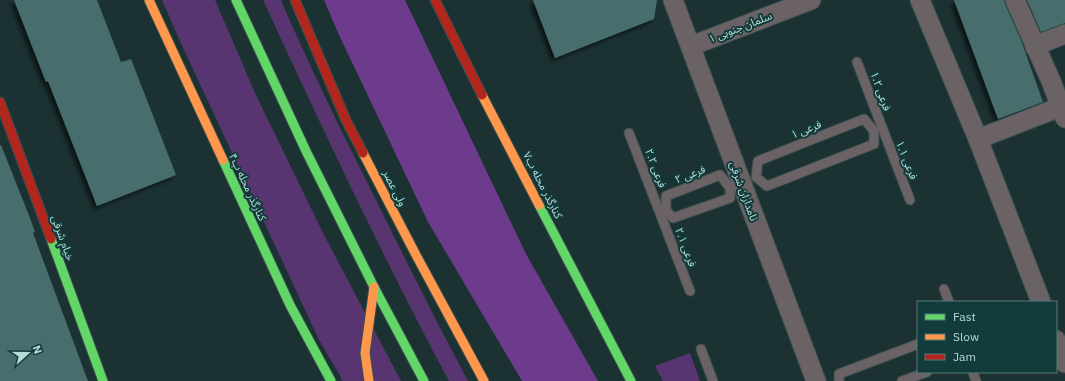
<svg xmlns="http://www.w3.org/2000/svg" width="1065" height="381" font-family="'IBM Plex Sans','Noto Sans Arabic',sans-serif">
	<defs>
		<filter id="shadow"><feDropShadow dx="-3.5" dy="3.5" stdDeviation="2" flood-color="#0009"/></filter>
	</defs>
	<rect width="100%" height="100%" fill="#1c3232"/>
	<g fill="#583570">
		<path d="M162 0H215L255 93 323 233 401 381H343L319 340 179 39Z"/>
		<path d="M263 0H281C310 68 343 134 376 200 406 261 436 321 468 381H449C382 256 322 128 263 0Z"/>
		<path d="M690 353 700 381H663L655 366Z"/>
	</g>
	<path fill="#6c3b8b" d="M324 0H405L526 254 598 381H522L428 222 339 35Z"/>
	<g fill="#466d6d" filter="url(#shadow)">
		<path d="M14 0H97L121 62 131 59 176 175 97 206 48 81 46 82Z"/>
		<path d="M533 0H657L654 19 555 58Z"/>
		<path d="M954 0H1004L1005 4 1021 40 1043 102 998 119Z"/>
		<path d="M1027 0H1065V23L1041 32Z"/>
		<path d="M1 145 30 218 35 232 33 233 88 381H0V146Z"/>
	</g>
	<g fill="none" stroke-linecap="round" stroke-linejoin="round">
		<g stroke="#394f4e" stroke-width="11">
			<g id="lane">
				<path d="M857 62 910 200"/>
				<path d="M864 119 874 131V144L767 186 756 177 758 161Z"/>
				<path d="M629 133 690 291"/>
				<path d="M720 175 730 188V198L673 218 666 210V196Z"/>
				<path d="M944 289 949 302"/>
				<path d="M701 349 713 381"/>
				<path d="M973 372 976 381"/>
				<path d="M839 381V374L918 344"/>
				<path d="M902 381 927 372"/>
			</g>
		</g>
		<g stroke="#394f4e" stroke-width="21">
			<g id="street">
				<path d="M673 0 816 381"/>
				<path d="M920 0 978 139 1041 302"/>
				<path d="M1015 0 1051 81 1065 118"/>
				<path d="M691 46 811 0"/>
				<path d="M1035 47 1047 41 1065 34"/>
				<path d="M978 139 1060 107"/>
				<path d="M1056 340 1065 363"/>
			</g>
		</g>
		<g stroke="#394f4e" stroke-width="11">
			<g id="fast">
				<path d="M236 0 306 151 374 287 424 381"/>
				<path d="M223 160 290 305 331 381"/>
				<path d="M539 205 631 381"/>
				<path d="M51 239 103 381"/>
			</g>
		</g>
		<g stroke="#394f4e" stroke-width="11">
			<g id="slow">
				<path d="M149 0 223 160"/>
				<path d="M482 95 539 205"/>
				<path d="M363 153 416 255 484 381"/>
				<path d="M369 381 365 353 374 287"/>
			</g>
		</g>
		<g stroke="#394f4e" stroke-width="11">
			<g id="jam">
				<path d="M295 0 346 120 363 153"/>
				<path d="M435 0 482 95"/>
				<path d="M0 102 51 239"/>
			</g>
		</g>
		<use href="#lane" stroke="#6a6265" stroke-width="9"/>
		<use href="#street" stroke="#6a6265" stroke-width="19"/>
		<use href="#fast" stroke="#63d668" stroke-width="9"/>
		<use href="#slow" stroke="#ff974d" stroke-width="9"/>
		<use href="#jam" stroke="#b3261e" stroke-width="9"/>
	</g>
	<g text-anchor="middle" stroke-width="4" stroke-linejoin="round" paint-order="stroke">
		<g font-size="11" fill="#b6dad8" stroke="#123c3b">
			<text transform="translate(740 27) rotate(-21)" y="4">سلمان جنوبی ۱</text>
			<text transform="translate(881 91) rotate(70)" y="4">فرعی ۱.۲</text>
			<text transform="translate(806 129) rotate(-21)" y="4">فرعی ۱</text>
			<text transform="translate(907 160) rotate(68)" y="4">فرعی ۱.۱</text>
			<text transform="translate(656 168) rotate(69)" y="4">فرعی ۲.۲</text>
			<text transform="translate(690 174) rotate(-21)" y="4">فرعی ۲</text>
			<text transform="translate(543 185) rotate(63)" y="4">کنارگذر محله ب۷</text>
			<text transform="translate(248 187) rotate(65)" y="4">کنارگذر محله ب۴</text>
			<text transform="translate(395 188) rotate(63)" y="4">ولی عصر</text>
			<text transform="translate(744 191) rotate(70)" y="4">نامداران شرقی</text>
			<text transform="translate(63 238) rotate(70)" y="4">خیام شرقی</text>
			<text transform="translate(686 247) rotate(69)" y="4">فرعی ۲.۱</text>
		</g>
	</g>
	<rect x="917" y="301" width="140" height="72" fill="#123c3b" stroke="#547b7a"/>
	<rect x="925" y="314" width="20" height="6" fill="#63d668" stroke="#547b7a"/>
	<text x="953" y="321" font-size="12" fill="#b6dad8">Fast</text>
	<rect x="925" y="334" width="20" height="6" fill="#ff974d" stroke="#547b7a"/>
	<text x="953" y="341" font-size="12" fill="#b6dad8">Slow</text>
	<rect x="925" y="354" width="20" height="6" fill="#b3261e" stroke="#547b7a"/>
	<text x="953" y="361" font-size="12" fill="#b6dad8">Jam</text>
	<g transform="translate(28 353) rotate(69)" stroke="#123c3b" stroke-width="3" paint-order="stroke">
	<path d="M0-3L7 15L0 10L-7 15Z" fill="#b6dad8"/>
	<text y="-6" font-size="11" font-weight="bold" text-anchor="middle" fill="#b6dad8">N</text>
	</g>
</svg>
